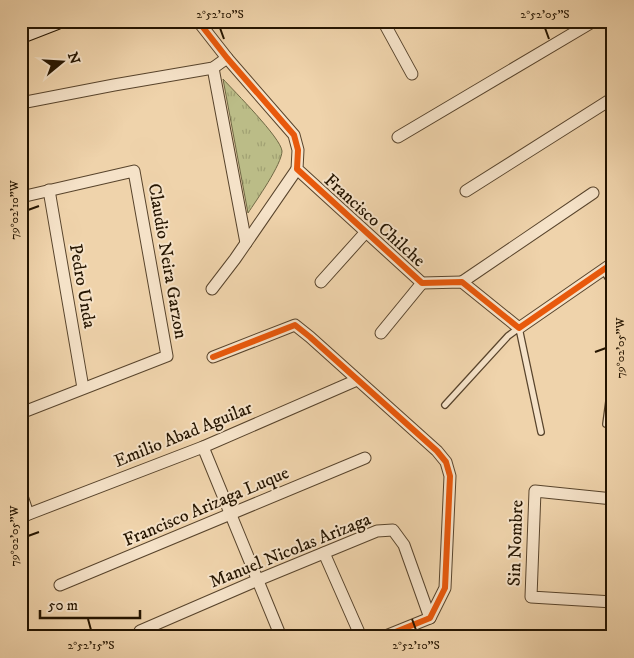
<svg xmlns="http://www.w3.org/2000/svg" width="634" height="658" font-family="'IM FELL DW Pica',serif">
	<defs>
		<pattern id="grass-tufts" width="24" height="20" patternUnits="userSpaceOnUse" patternTransform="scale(1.25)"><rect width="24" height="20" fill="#bbbc87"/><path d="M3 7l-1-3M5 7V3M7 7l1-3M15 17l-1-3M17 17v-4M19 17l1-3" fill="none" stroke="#a1a173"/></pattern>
	</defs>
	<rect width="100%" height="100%" fill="#efd3ab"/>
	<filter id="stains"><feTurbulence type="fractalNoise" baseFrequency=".004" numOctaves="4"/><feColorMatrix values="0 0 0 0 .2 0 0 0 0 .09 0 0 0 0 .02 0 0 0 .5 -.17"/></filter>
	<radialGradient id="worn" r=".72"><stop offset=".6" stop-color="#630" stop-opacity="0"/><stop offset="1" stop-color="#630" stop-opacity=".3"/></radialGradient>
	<path fill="url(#grass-tufts)" stroke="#706844" d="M223 79C234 91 281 138 282 151 282 164 256 201 248 213Z"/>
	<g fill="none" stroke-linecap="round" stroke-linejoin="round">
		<g stroke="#58442c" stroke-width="8">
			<g id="lane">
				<path d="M603 270 613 285"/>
				<path d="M445 405 508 336 519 328 541 432"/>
				<path d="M606 424 613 371"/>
			</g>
		</g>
		<g stroke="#58442c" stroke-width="13">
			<g id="street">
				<path d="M198 21 227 58 294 135 298 150 297 169 422 283 462 282 519 328 613 263"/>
				<path d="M383 21 412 74"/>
				<path d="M21 25V21"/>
				<path d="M213 68 246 243"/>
				<path d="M21 103 114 85 213 68 227 58"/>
				<path d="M398 137 594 21"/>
				<path d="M49 190 83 388"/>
				<path d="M466 191 613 98"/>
				<path d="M21 197 134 171 167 356 21 413"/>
				<path d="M321 282 365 233"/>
				<path d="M462 282 593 193"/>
				<path d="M212 289 235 259 297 169"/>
				<path d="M381 333 422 283"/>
				<path d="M213 357 295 325 310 337 437 451 446 462 450 476 445 588 430 618 383 637"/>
				<path d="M203 447 281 637"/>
				<path d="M21 493 28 514"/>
				<path d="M613 499 535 491 531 597 613 602"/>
				<path d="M21 517 203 447 357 380"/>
				<path d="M324 553 361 637"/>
				<path d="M60 585 365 458"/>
				<path d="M140 631 258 580 377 531 393 530 404 545 430 618"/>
			</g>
		</g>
		<g stroke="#251501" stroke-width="18">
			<path id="secondary" d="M21 35 57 21"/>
		</g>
		<use href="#lane" stroke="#f5e2c8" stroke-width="5.5"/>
		<use href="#street" stroke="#f5e2c8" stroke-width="11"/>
		<use href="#secondary" stroke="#f5e2c8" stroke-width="16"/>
		<g stroke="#f5e2c8" stroke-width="9">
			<g id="cycleway">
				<path d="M198 21 227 58 294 135 298 150 297 169 422 283 462 282 519 328 613 263"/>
				<path d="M213 357 295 325 310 337 437 451 446 462 450 476 445 588 430 618 383 637"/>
			</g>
		</g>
		<use href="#cycleway" stroke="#e8590c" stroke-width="6"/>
	</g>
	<path fill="none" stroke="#251501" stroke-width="2" d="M220 28 224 39M545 28 549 39M28 210 39 206M595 352 606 348M28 536 39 532M88 619 91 630M412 619 416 630"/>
	<g text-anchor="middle" stroke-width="4" stroke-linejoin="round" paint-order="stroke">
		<g font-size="18" fill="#251501" stroke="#f5e2c8">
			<text transform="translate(375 220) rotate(42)" y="6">Francisco Chilche</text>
			<text transform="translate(168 261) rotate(80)" y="6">Claudio Neira Garzon</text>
			<text transform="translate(83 286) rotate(80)" y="6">Pedro Unda</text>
			<text transform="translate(183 434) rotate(-22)" y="6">Emilio Abad Aguilar</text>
			<text transform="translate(206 506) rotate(-23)" y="6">Francisco Arizaga Luque</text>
			<text transform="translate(515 543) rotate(-88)" y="6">Sin Nombre</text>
			<text transform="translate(290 550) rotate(-22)" y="6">Manuel Nicolas Arizaga</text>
		</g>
	</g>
	<rect width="634" height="658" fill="none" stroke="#efd3ab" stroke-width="55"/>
	<g transform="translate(62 62) rotate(72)" stroke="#f5e2c8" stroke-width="4" paint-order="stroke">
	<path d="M0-4L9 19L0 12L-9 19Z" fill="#251501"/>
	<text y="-8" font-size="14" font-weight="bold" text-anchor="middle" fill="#251501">N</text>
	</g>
	<path d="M40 610v8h100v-8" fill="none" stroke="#251501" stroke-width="2.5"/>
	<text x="48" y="610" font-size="15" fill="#251501" stroke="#f5e2c8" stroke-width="4" paint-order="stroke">50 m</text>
	<rect x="28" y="28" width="578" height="602" fill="none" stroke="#251501" stroke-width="2"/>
	<g font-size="12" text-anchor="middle" fill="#251501">
		<text x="220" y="18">2°52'10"S</text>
		<text x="545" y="18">2°52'05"S</text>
		<text transform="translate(14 210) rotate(-90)" y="4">79°02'10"W</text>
		<text transform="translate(620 348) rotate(-90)" y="4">79°02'05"W</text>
		<text transform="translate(14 536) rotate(-90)" y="4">79°02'05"W</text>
		<text x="91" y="649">2°52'15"S</text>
		<text x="416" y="649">2°52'10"S</text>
	</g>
	<rect width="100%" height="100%" filter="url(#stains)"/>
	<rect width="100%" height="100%" fill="url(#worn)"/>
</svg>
